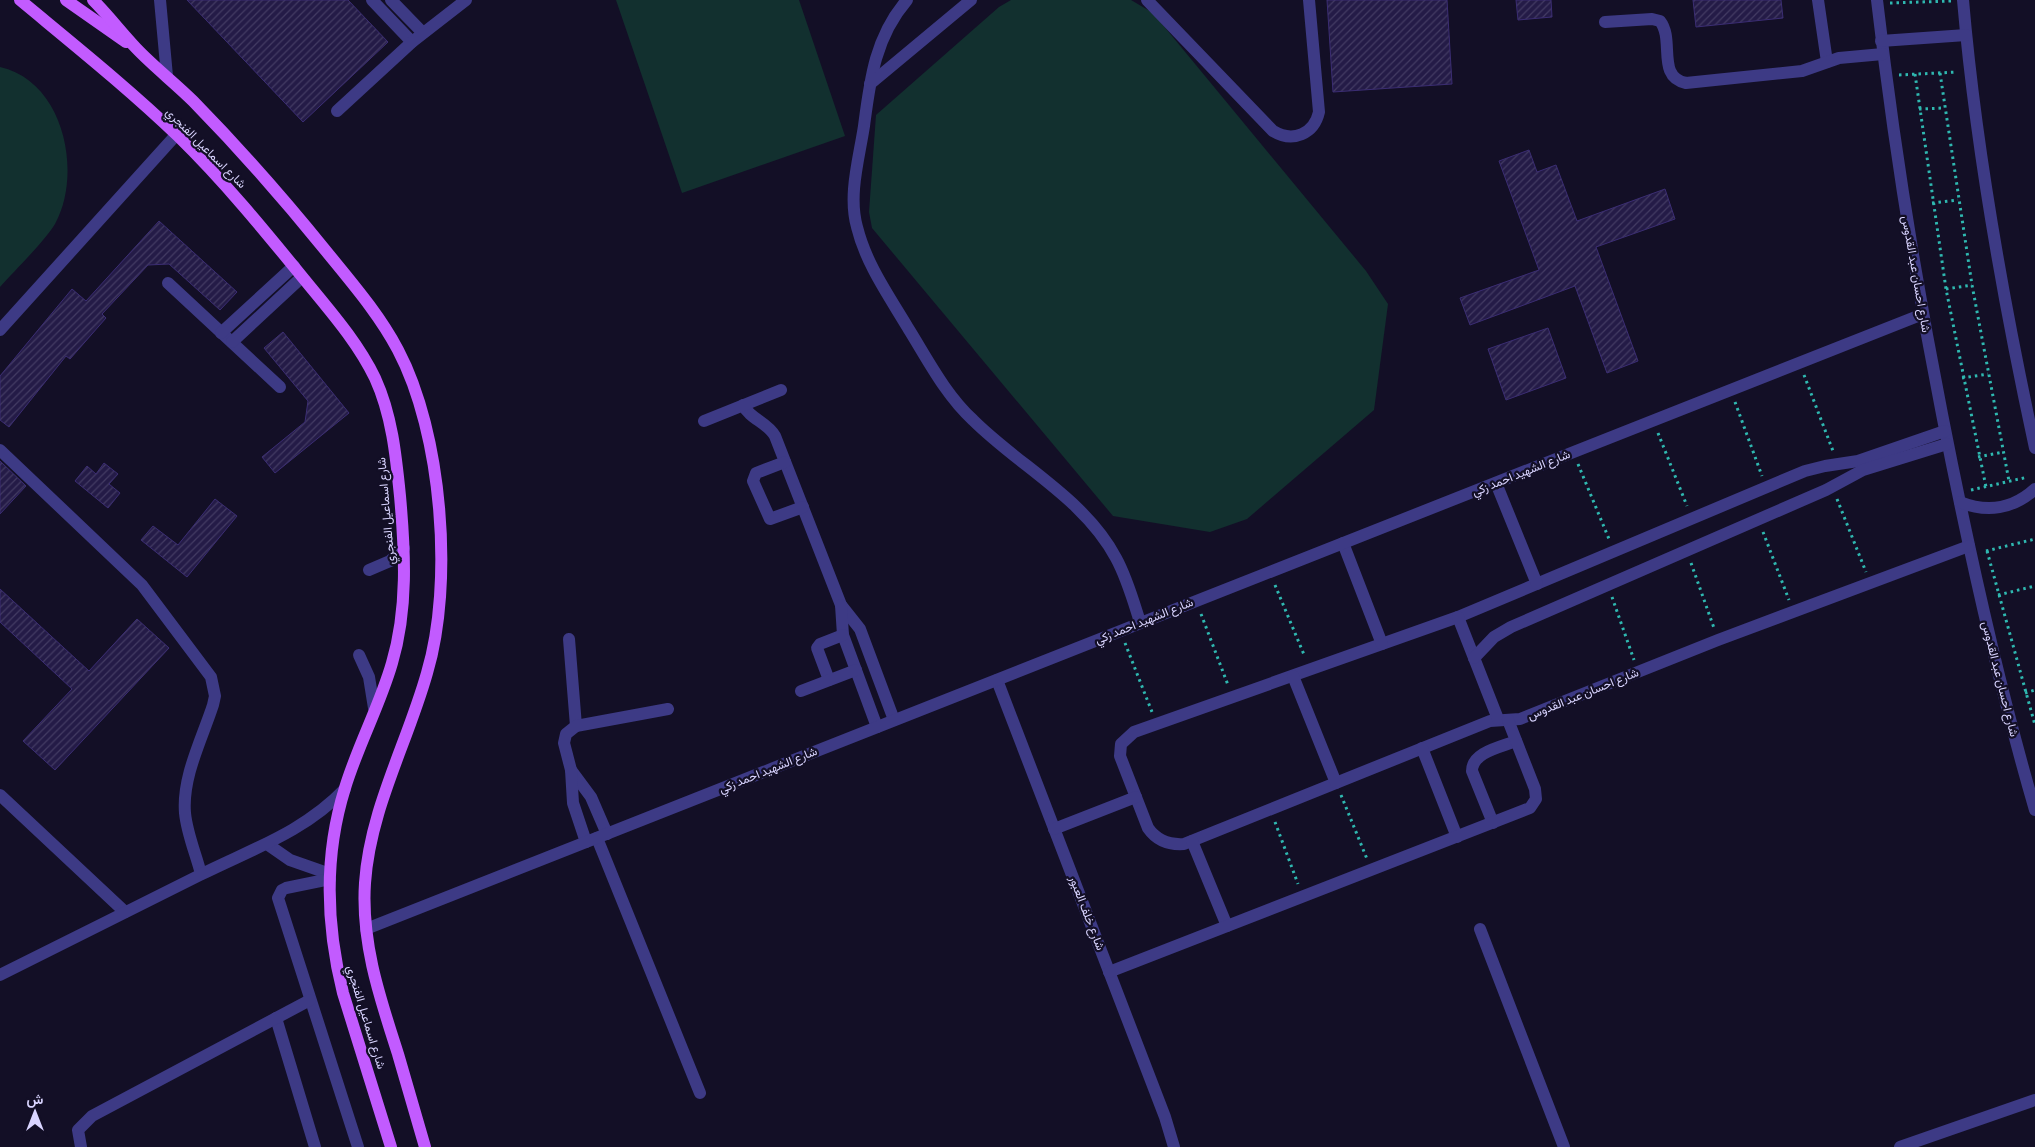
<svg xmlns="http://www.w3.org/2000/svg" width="2035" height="1147" font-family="Manrope,Vazirmatn,sans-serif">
	<defs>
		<pattern id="building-hatch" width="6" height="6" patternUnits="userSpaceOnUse" patternTransform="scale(1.25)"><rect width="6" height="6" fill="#241b47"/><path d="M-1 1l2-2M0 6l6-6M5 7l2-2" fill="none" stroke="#433b63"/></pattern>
	</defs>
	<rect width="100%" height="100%" fill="#130f26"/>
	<g fill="#12302f">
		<path d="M616 0H799L845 136 682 193Z"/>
		<path d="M1011 0H1131L1153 13 1366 271 1388 304 1374 410 1247 519 1210 532 1113 516 872 228 869 212 876 115 999 7Z"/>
		<path d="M0 67C64 81 83 173 55 224 44 242 15 270 0 287Z"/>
	</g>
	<g fill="url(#building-hatch)" stroke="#3b2d73">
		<path d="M187 0H348L388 42 303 122Z"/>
		<path d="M1327 0H1447L1452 84 1333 92Z"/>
		<path d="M1516 0H1551L1552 17 1518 20Z"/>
		<path d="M1693 0H1781L1783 18 1696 27Z"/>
		<path d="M1529 150 1537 172 1556 165 1577 221 1665 189 1675 219 1596 247 1638 361 1607 373 1575 286 1470 325 1460 298 1539 270 1499 161Z"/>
		<path d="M159 221 237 292 220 310 169 264 148 265 102 314 106 318 70 359 66 356 9 427 0 420V376L72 289 86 301Z"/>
		<path d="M1548 328 1566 378 1506 400 1488 349Z"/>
		<path d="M283 332 349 413 275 473 262 457 305 422 308 401 264 348Z"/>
		<path d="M0 461 26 486 0 514Z"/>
		<path d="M104 463 118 474 109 484 120 493 108 508 75 481 87 466 96 474Z"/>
		<path d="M215 499 237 516 187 577 141 540 153 526 178 545Z"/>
		<path d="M0 589 89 671 137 619 169 648 55 770 23 741 72 689 0 622Z"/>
	</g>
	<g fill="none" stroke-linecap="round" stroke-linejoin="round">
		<g stroke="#2fb8b0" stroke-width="3" stroke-dasharray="2.5 4" stroke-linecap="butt">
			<path d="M1890 3 1951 1"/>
			<path d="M1940 73 1972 285 2009 481"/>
			<path d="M1915 74 1946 289 1986 487"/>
			<path d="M1899 75 1957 72"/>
			<path d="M1919 109 1944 108"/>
			<path d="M1932 203 1958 200"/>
			<path d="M1946 289 1972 285"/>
			<path d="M1804 375 1833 451"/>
			<path d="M1962 378 1988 374"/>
			<path d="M1735 402 1762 476"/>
			<path d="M1658 433 1687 506"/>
			<path d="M1978 457 2003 452"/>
			<path d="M1578 464 1609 539"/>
			<path d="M1971 490 2028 477"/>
			<path d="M1837 499 1866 572"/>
			<path d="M1763 532 1789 600"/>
			<path d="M1986 551 2035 539"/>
			<path d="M1987 551 2035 725"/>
			<path d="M1691 563 1714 628"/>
			<path d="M1275 585 1305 657"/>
			<path d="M1998 595 2035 586"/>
			<path d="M1612 597 1634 660"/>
			<path d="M1201 614 1228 685"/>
			<path d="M1125 643 1152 712"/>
			<path d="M2025 693 2035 690"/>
			<path d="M1341 795 1367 859"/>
			<path d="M1275 822 1298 884"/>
		</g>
		<g stroke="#3d3a85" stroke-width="12">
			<path d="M160 0 167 76"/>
			<path d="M372 0 412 42"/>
			<path d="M391 0 423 33"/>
			<path d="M907 0C875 37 870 80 864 126 859 159 848 195 857 227 866 264 889 296 908 328 928 360 945 394 973 420 1019 466 1085 499 1116 558 1127 578 1133 600 1140 622"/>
			<path d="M1147 0 1273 131C1293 143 1314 134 1319 112L1309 0"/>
			<path d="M1818 0 1827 62"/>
			<path d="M1877 0C1893 139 1915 277 1942 414 1968 547 1997 680 2035 810"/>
			<path d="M1963 0C1976 151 2003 300 2035 448"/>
			<path d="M1605 22 1652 19 1660 21C1675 40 1656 77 1686 83L1802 71 1839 58 1883 54"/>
			<path d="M1881 41 1966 35"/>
			<path d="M870 84 971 0"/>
			<path d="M337 111 412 42 466 0"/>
			<path d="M168 283 280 387"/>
			<path d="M0 330 176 135"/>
			<path d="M221 333 294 266"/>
			<path d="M232 342 302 277"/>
			<path d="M743 405C750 419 767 422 775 436L841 605 860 629 894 720"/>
			<path d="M704 421 781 390"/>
			<path d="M1945 431 1858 461 1825 466 1805 471 1458 617 1134 732 1121 744 1120 756 1148 828C1157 841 1169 845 1184 844L1490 721 1520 719 1718 640 1969 546"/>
			<path d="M0 450 142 585 211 677 215 696 213 705C202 739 182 777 185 813 187 834 196 854 201 874"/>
			<path d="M785 462 756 473 753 481 770 519 803 507"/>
			<path d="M1496 483 1537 584"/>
			<path d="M1960 502C1987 513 2013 509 2035 489"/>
			<path d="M1343 543 1382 644"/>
			<path d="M369 570 390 561 404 548"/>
			<path d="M841 605 843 635 877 727"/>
			<path d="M1458 617 1498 719"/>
			<path d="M569 639 576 726"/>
			<path d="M359 655 369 677 374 708"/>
			<path d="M1474 658 1494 637 1511 627 1826 490 1863 470 1947 444"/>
			<path d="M1293 676 1336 783"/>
			<path d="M829 680 817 648 820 644 843 635"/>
			<path d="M997 680 1165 1117 1174 1147"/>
			<path d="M801 691 856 670"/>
			<path d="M1422 748 1457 837"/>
			<path d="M571 770 591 797 607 834"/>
			<path d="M0 795 125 912"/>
			<path d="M1493 823 1472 771C1472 752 1501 747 1516 741"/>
			<path d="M1054 829 1136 797"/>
			<path d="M597 838 700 1093"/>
			<path d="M1192 841 1227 926"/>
			<path d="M586 842 573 803 571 770 564 743 566 734 576 726 668 709"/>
			<path d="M267 844 290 860 330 874"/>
			<path d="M330 879 286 888 282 890 278 898 358 1147"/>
			<path d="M366 929 1923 314"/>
			<path d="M1480 929 1564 1147"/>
			<path d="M1109 972 1530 808 1536 799 1535 789 1508 720"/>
			<path d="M0 975C67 942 133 908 200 875 252 849 304 832 345 789"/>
			<path d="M276 1018 315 1147"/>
			<path d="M81 1147 78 1130 92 1116 310 1000"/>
			<path d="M1900 1147 2035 1100"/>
		</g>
		<g stroke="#c25bff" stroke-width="12">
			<path d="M20 0C73 44 128 88 178 136 224 181 264 230 304 279 330 311 357 341 375 378 392 415 396 456 400 496 405 552 408 609 392 663 380 705 358 745 345 788 324 855 326 925 343 993L391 1147"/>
			<path d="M66 0 126 42"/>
			<path d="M93 0C108 15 121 32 136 48 154 67 175 83 193 101 240 149 284 199 326 251 352 283 379 314 398 350 442 433 454 583 427 673 407 744 370 809 365 883 361 943 380 998 398 1054 407 1085 416 1116 425 1147"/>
		</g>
	</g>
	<g text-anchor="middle" stroke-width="4.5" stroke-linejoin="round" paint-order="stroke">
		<g font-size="12" fill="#d9d4ff" stroke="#130f26">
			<text transform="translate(206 148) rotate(45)" y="4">شارع اسماعيل الفنجري</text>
			<text transform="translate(1916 274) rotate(80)" y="4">شارع احسان عبد القدوس</text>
			<text transform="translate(1521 473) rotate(-22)" y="4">شارع الشهيد احمد زكي</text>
			<text transform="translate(386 511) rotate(-95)" y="4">شارع اسماعيل الفنجري</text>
			<text transform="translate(1144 621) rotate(-22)" y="4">شارع الشهيد احمد زكي</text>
			<text transform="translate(2000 679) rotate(76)" y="4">شارع احسان عبد القدوس</text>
			<text transform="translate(1583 694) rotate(-22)" y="4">شارع احسان عبد القدوس</text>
			<text transform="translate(768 770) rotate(-22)" y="4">شارع الشهيد احمد زكي</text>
			<text transform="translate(1087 913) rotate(69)" y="4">شارع خلف العبور</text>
			<text transform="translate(366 1017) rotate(73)" y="4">شارع اسماعيل الفنجري</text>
		</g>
	</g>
	<g transform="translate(35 1112)" stroke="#130f26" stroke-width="4" paint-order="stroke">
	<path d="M0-4L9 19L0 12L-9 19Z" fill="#d9d4ff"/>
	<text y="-8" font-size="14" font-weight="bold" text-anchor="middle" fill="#d9d4ff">ش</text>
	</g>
</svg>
